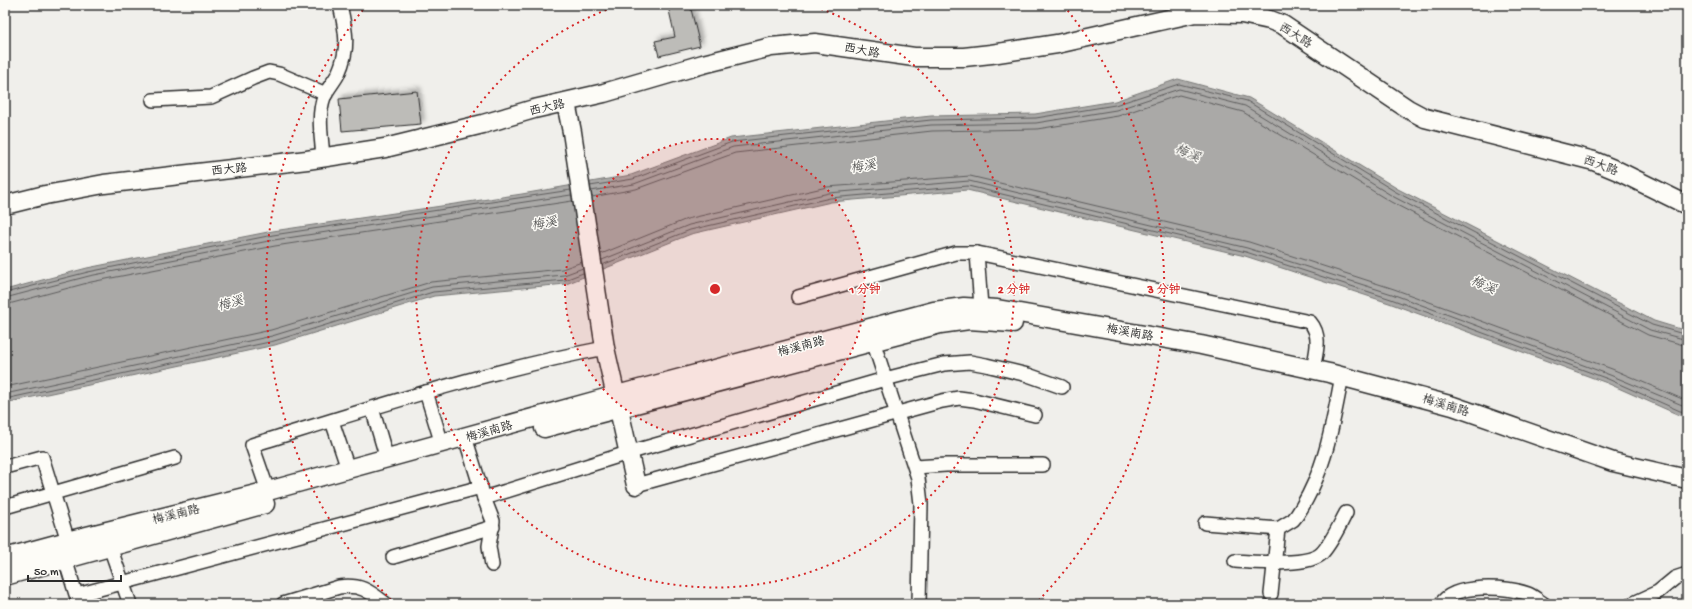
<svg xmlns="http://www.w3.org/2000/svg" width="1692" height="609" font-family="'Gochi Hand','LXGW WenKai TC',sans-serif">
	<defs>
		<filter id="shadow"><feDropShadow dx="3.5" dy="-3.5" stdDeviation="2" flood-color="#0004"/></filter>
	</defs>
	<rect width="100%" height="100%" fill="#f0efeb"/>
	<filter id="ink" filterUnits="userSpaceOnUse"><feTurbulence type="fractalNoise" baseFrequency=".025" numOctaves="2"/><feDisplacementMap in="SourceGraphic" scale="8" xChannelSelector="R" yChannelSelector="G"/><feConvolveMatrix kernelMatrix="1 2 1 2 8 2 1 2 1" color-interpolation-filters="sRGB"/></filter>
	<g filter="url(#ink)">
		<path fill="#aaa9a7" stroke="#777775" d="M1178 79 1249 98 1398 189 1654 321 1687 331V417L1679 415 1607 383 1389 303 1245 256 967 190 831 202 691 234 566 284 434 296 275 345 5 403V290L87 268 273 231 522 194 631 175 731 138 931 116 1035 114 1115 101Z"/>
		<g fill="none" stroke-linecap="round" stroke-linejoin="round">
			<g stroke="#5e5d5d" stroke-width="1">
				<path d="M590 186 633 179 732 142 931 120 1036 118 1115 105 1179 84 1247 101 1396 192 1652 325 1687 335"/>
				<path d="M591 191 634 184 733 147 931 125 1036 123 1116 110 1179 89 1245 106 1394 197 1650 330 1687 340"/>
				<path d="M592 197 636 189 735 153 932 131 1037 129 1118 116 1179 95 1243 112 1391 202 1648 335 1687 346"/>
				<path d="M601 254 687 219 827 187 970 176 1249 242 1394 289 1612 369 1687 401"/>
				<path d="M602 260 689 225 829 193 969 181 1247 248 1392 294 1610 375 1687 407"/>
				<path d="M602 265 690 230 830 198 968 186 1246 252 1391 299 1608 379 1680 411 1687 412"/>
				<path d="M5 293 88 272 273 235 571 190"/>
				<path d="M5 298 89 276 274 240 571 195"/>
				<path d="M5 305 91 282 275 246 572 201"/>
				<path d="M5 387 271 330 431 282 562 269 582 262"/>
				<path d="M5 394 272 336 432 287 564 275 583 268"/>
				<path d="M5 399 274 341 433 292 565 280 583 273"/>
			</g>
		</g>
		<g fill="#bdbcb8" stroke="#2b2b2b" filter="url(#shadow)">
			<path d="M690 5 700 46 659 56 655 41 675 37 668 6Z"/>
			<path d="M417 91 421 124 342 131 339 99Z"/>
		</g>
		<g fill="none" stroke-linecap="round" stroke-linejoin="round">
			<g stroke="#2b2b2b" stroke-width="16">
				<g id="street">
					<path d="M153 100 211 97 253 78 269 72 279 74 326 94"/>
					<path d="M323 158C322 139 317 116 324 97 327 89 334 82 338 74 350 48 346 31 340 5"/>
					<path d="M977 253 981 307"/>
					<path d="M798 297 956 253H977L1310 322C1322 336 1316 353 1313 369"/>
					<path d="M873 341 918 478 921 504 919 604"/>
					<path d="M426 392 442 444"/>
					<path d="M372 408 387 459"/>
					<path d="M332 421 348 469"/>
					<path d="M465 437 484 498 631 452 885 379 944 364 970 362 986 365 1028 375 1062 387"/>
					<path d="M5 467 42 457 68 541"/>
					<path d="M915 467 946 465H1043"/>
					<path d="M636 485 942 401 959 398 974 400 1035 415"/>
					<path d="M268 491 252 445C369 409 485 371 605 348"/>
					<path d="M484 498 493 521 489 546 492 565"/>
					<path d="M5 507 175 458"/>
					<path d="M1205 523 1278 529"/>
					<path d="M110 547 130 604"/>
					<path d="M393 557 493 527"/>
					<path d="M65 559 79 604"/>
					<path d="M1235 561C1255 562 1309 567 1322 553 1332 542 1339 526 1346 513"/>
					<path d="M1271 594 1278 529 1293 520 1297 515C1326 471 1332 426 1342 376"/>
					<path d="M77 595 481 487"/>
					<path d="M283 604 339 587C361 584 369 591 386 604"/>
					<path d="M1441 604C1453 583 1508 586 1528 594 1533 596 1539 601 1544 604"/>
					<path d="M1632 604 1658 592 1675 578 1687 574"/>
				</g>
			</g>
			<g stroke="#2b2b2b" stroke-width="21">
				<g id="secondary">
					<path d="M566 103 572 132 605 348 636 485"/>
					<path d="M5 205 45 195 104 184 307 160 385 148 483 124 534 109 604 93 703 64 771 47 815 43 914 57H964L991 54 1057 44 1195 13 1242 14 1270 20 1283 25 1408 109 1425 118 1594 161 1618 171 1687 205"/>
					<path d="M544 428 940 324 969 320 1013 323"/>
					<path d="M5 558 75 539 268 491 598 400 934 311 964 307 997 309 1201 345 1329 373 1453 406 1613 462 1687 479"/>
					<path d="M5 576 265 504"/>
				</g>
			</g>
			<use href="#street" stroke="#fdfcf7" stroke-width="13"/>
			<use href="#secondary" stroke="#fdfcf7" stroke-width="18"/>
		</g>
	</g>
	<circle cx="715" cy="289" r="150" fill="#d62828" fill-opacity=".12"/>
	<g fill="none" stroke="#d62828" stroke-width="2" stroke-dasharray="2 4">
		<circle cx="715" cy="289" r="150"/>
		<path d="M810 5A299 299 0 1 1 620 5"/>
		<path d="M395 604A449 449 0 0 1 366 6M1064 6A449 449 0 0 1 1035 604"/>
	</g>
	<g text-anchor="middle" stroke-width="3" stroke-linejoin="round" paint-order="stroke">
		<g font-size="12" fill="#2b2b2b" stroke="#fdfcf7">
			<text transform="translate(1296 35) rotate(32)" y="4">西大路</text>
			<text transform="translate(862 50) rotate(11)" y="4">西大路</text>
			<text transform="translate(547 107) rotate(-13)" y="4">西大路</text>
			<text transform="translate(1601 165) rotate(20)" y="4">西大路</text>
			<text transform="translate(229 169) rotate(-6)" y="4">西大路</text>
			<text transform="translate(1130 332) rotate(10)" y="4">梅溪南路</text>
			<text transform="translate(801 346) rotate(-15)" y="4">梅溪南路</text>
			<text transform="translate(1446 405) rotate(17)" y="4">梅溪南路</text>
			<text transform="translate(489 431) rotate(-16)" y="4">梅溪南路</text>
			<text transform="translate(176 514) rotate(-14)" y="4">梅溪南路</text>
		</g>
		<g font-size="13" font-style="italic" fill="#575756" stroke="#fdfcf7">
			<text transform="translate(1188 152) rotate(24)" y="5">梅溪</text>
			<text transform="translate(863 165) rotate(-10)" y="5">梅溪</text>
			<text transform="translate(544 222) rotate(-10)" y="5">梅溪</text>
			<text transform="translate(1484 284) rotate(24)" y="5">梅溪</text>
			<text transform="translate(230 302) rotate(-15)" y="5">梅溪</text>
		</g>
	</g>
	<circle cx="715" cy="289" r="6" fill="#d62828" stroke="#fdfcf7" stroke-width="2"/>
	<g font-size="12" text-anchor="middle" font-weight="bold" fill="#d62828" stroke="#fdfcf7" stroke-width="3" stroke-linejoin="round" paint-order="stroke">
		<text x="865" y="293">1 分钟</text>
		<text x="1014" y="293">2 分钟</text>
		<text x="1164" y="293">3 分钟</text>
	</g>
	<rect width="1692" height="609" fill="none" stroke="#fdfcf7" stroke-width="20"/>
	<rect x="10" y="10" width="1672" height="589" fill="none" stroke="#2b2b2b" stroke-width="1.5" filter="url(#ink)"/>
	<path d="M28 575v6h93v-6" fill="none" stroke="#2b2b2b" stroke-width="2"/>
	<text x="34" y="575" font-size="12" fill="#2b2b2b" stroke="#fdfcf7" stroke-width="3" paint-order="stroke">50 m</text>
</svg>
